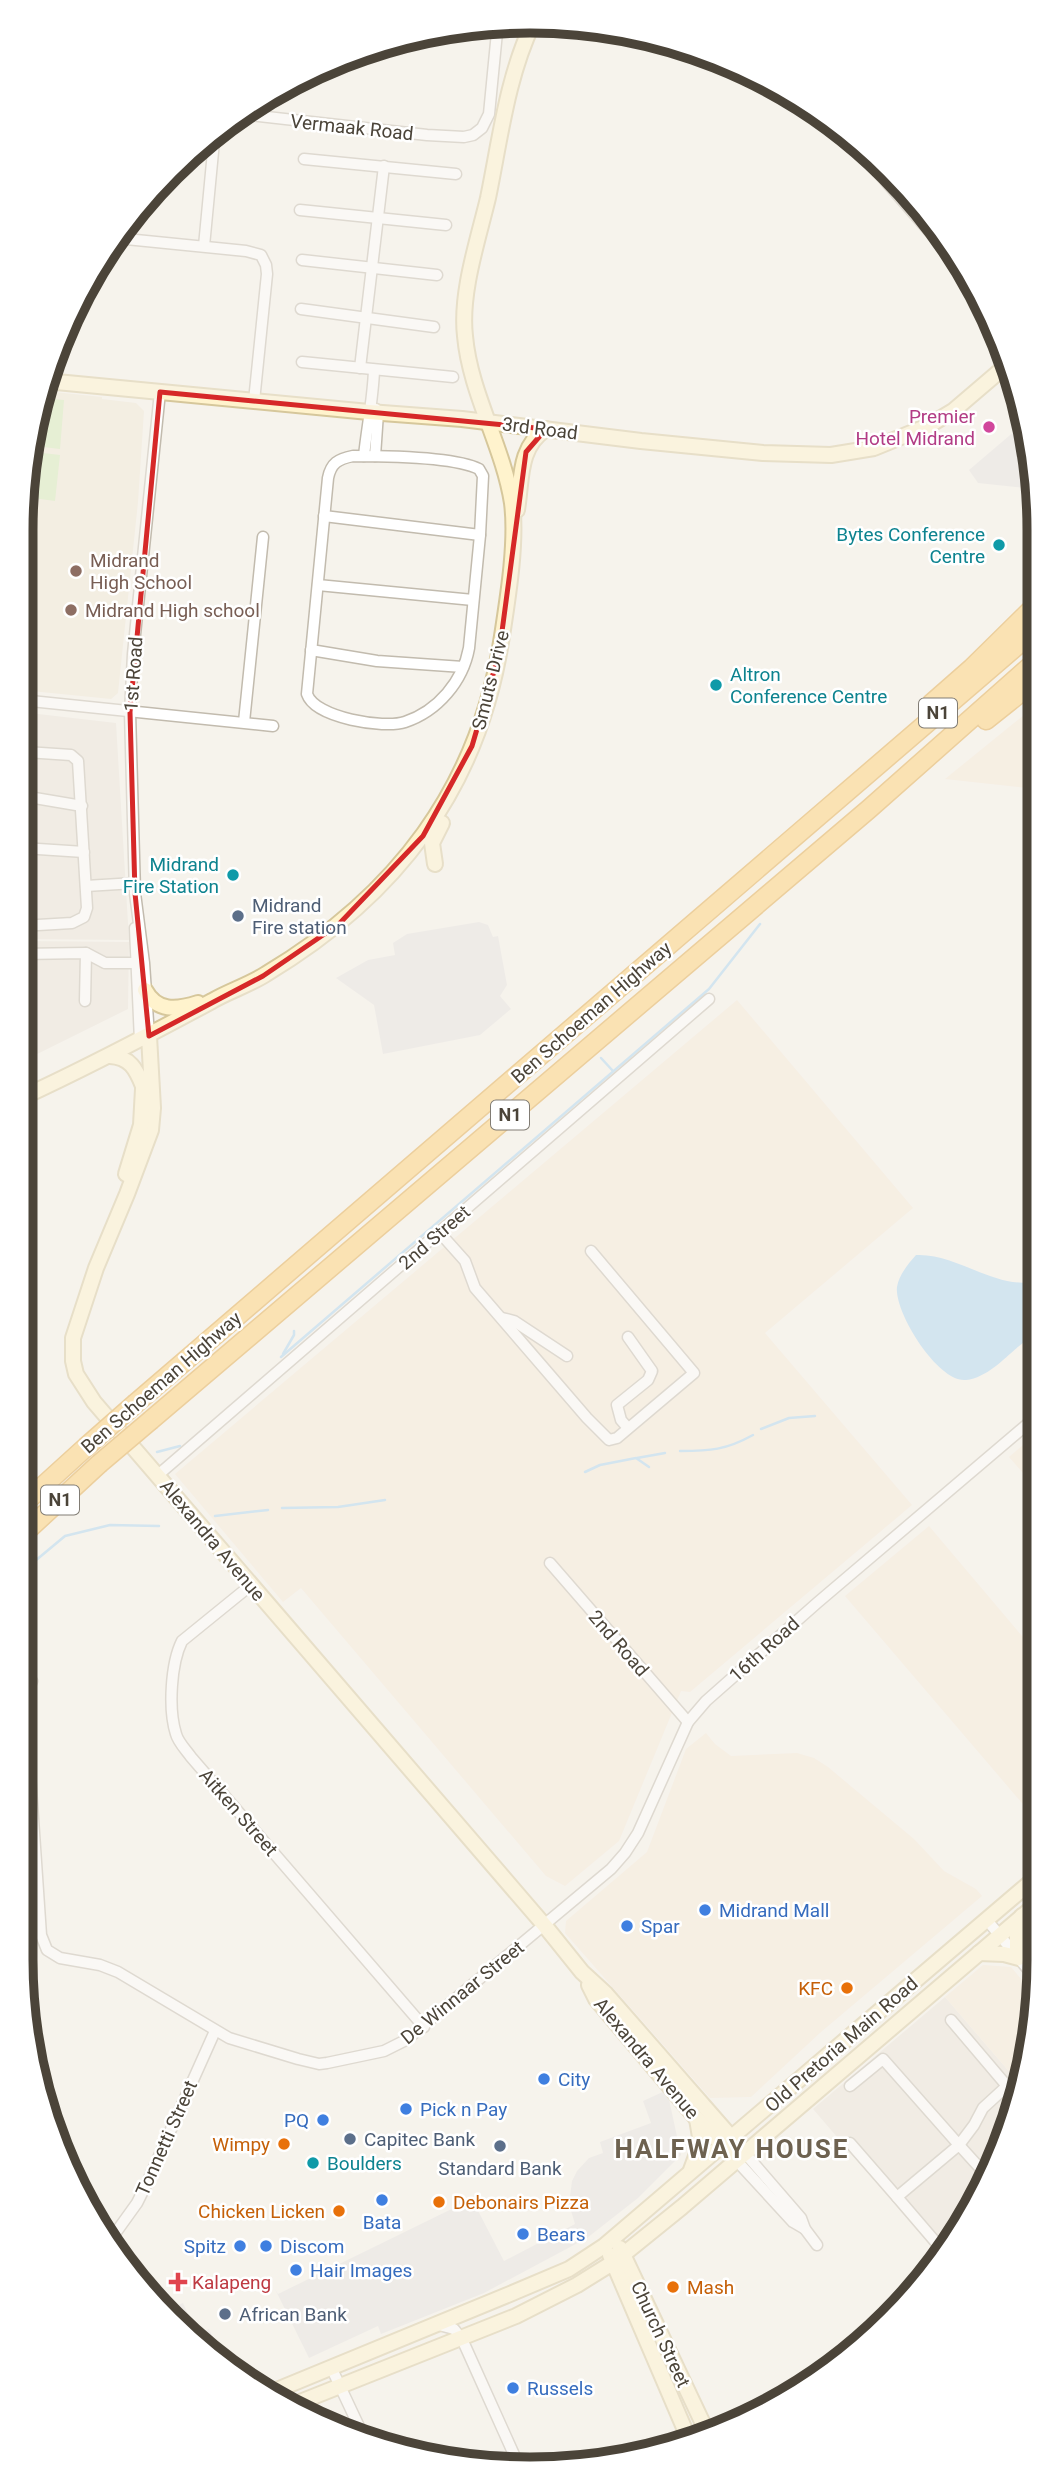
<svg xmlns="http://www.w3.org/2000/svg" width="1060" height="2490" font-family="Roboto,sans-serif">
	<rect width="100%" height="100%" fill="#f6f3ec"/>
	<g fill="#eae5da">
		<path d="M21 712 116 723 129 940 21 939Z"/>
		<path d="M21 941 129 942 128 1009 21 1062Z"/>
		<path d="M945 1997 1019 2083 1012 2124 971 2214 940 2257 813 2109Z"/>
	</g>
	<g fill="#f7ead8">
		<path d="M1035 706 1036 789 945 779Z"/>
		<path d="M737 1000 913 1208 765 1333 912 1505 690 1692 681 1691 619 1841 565 1886 546 1876 301 1588 283 1602 175 1474Z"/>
		<path d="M1037 1433 1038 1490 1009 1457Z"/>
		<path d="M929 1526 1038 1655 1039 1823 845 1596Z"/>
		<path d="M706 1733 715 1744 731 1756 797 1753 814 1758 828 1767 914 1839 944 1871 976 1889 982 1896 821 2032 751 2097 710 2098 565 1933 566 1921 647 1852 686 1749Z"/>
		<path d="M21 1881 38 2063 21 1960Z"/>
		<path d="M983 1965 1011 1967 1033 1993 1019 2083 945 1997Z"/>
	</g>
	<path fill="#e6e2dd" d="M1039 1915V1962L1027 1956 1031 1922Z"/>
	<path fill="#efe8d6" d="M44 391 102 397V399L136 403 144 411 138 502 118 693 111 699 21 690V530Z"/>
	<g fill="#d2eab5">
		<path d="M43 398 64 400 60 449 35 446Z"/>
		<path d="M34 452 60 455 55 501 26 497Z"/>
	</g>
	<g fill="#e5e3e0">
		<path d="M1024 423 1035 463V489L978 483 969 470Z"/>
		<path d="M479 922 488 925 493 937 498 936 507 985 500 996 511 1009 480 1035 383 1054 374 1005 336 978 368 960 395 955 393 943 407 934Z"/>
		<path d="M667 2090 681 2155 638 2198 587 2238 484 2293 381 2334 378 2326 309 2358 275 2289 278 2294 472 2199 504 2261 575 2224 569 2204 572 2181 577 2171 589 2158 603 2153 600 2142 651 2123 643 2101Z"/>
		<path d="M183 2303 197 2334 209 2329 222 2357 166 2310Z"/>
	</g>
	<path fill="#a9d4f2" d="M916 1255C957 1253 997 1291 1036 1281L1037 1334C1012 1346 995 1376 966 1380 938 1383 894 1312 897 1287 899 1275 908 1264 916 1255Z"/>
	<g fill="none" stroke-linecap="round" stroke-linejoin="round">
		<g stroke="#a9d4f2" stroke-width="2.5">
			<path d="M601 1058 613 1071"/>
			<path d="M283 1354 294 1335V1331"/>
			<path d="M281 1357 709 989 760 924"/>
			<path d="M761 1429 789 1418 815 1416"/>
			<path d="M680 1451C710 1451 726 1450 753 1435"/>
			<path d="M157 1452 180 1446"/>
			<path d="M637 1458 665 1453"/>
			<path d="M585 1472 600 1465 636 1458 649 1467"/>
			<path d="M282 1508 338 1507 385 1500"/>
			<path d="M215 1516 268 1510"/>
			<path d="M35 1561 65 1536 110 1525 159 1526"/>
		</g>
		<g stroke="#c2bbae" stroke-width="13">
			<g id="street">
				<path d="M240 114 427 135 464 137 473 135 482 128 489 114 498 22"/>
				<path d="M835 123 962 269"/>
				<path d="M304 159 456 174"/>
				<path d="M300 210 446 225"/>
				<path d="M116 238 246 251 261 255 266 265 267 274 254 401"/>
				<path d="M204 246 215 131"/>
				<path d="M302 260 437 275"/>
				<path d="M301 309 434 327"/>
				<path d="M302 362 453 377"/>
				<path d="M360 368 384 166"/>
				<path d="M353 456C382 456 455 457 479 469L483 476 480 535 469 648C463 681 438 711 405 722 384 729 315 718 307 694L328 478C331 463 338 459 353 456Z"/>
				<path d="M364 456C367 427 373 399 374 370"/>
				<path d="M375 456 378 413 376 409"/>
				<path d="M324 516 480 535"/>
				<path d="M318 585 473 600"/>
				<path d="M311 650 377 661 463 667"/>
				<path d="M21 700 273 726"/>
				<path d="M244 722 263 537"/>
				<path d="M23 796 82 806"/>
				<path d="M23 848 84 852"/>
				<path d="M86 886 135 883"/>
				<path d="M21 926 72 923 84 917 87 908 78 761 71 755 26 752"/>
				<path d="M135 928 140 1041"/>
				<path d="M21 954 86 953 105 963H140"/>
				<path d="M85 1001 86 953"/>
				<path d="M149 1036 144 963 135 893 130 712 133 654 160 392"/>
				<path d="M440 1233 465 1261 475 1288 587 1418 609 1440 617 1438 694 1373 591 1251"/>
				<path d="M502 1318 514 1321 567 1356"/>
				<path d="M628 1337 652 1371 648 1380 617 1405 621 1420 628 1428"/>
				<path d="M158 1475 709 999"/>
				<path d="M550 1563 688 1722"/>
				<path d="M251 1585 182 1641C171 1663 168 1709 176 1734 178 1742 186 1750 191 1757L424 2027"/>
				<path d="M32 1681 26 1696V1716L41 1935 47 1950 60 1958 100 1965 118 1972 229 2038 298 2059 319 2064 327 2063 384 2051 406 2040 611 1869 625 1853 638 1833 688 1722 706 1701 817 1603 1037 1416"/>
				<path d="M986 1919 1036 1979"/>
				<path d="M850 2086 883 2059 959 2145 974 2125 983 2108 1007 2086 951 2020"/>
				<path d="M1007 2086 1016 2096"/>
				<path d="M850 2143 897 2197"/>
				<path d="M744 2152 801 2218 805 2229 817 2245"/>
				<path d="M736 2160 793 2222 805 2229"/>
				<path d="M109 2242 137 2203 147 2183 215 2031"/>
				<path d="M939 2246 897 2197 959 2145 988 2177"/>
				<path d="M439 2325 454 2329 462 2339 520 2468"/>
				<path d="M331 2367 362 2433"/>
				<path d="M763 2409 815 2376"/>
			</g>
		</g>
		<g stroke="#d6c79b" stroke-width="18">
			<g id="secondary">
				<path d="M46 381 369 412 462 419 641 441 763 453 831 455 874 448 928 426 953 411 1008 364"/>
				<path d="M517 510C522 480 518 447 546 429"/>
				<path d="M435 864 432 843 442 823"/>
				<path d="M145 990C157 1012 176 1010 198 1003"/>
				<path d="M149 1036 153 1108 151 1130 127 1194 96 1268 73 1338V1361L76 1374 94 1402 545 1926 582 1972 606 1994 744 2152"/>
				<path d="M110 1056C130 1057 136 1069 143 1086"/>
				<path d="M21 1098C86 1068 149 1035 212 1001 229 991 249 985 266 974 396 896 479 789 502 636 508 597 517 542 512 503 503 446 470 393 465 336 460 293 478 240 488 198 500 140 507 77 533 23"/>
				<path d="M126 1174 141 1125 143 1089"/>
				<path d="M979 1953 1004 1954 1019 1958"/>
				<path d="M1017 1956V1936L1022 1916"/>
				<path d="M589 1985 596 1999 696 2118 729 2152"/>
				<path d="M691 2170 701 2143 697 2119"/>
				<path d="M620 2248 706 2430"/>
				<path d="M610 2255 688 2437"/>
				<path d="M267 2394 510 2294 569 2269 604 2246 1039 1875"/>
				<path d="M290 2406 516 2316 577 2285 614 2262 682 2207 1039 1902"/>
			</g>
		</g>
		<g stroke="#e0a43c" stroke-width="21">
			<g id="highway">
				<path d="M931 704 972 668 1035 606"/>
				<path d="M986 720 1035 681"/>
				<path d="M136 1403 1035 630"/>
				<path d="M151 1420 869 809 1035 662"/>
				<path d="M21 1506 86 1447"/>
				<path d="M21 1536 99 1464"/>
			</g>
		</g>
		<use href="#street" stroke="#fff" stroke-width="10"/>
		<use href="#secondary" stroke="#fff3cd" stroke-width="14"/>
		<use href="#highway" stroke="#ffcf6e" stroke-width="18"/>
		<g stroke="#e0a43c" stroke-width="21" stroke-linecap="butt">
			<g id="highway-bridge">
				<path d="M86 1447 136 1403"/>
				<path d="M99 1464 151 1420"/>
			</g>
		</g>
		<use href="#highway-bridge" stroke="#ffcf6e" stroke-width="18"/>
	</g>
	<path d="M0 0H1060V2490H0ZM160 392 546 429 526 452 499 654 472 746 423 836 339 924 263 976 149 1036 135 893 130 712Z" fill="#f6f3ec" fill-opacity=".55" fill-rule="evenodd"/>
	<path fill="none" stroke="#d62828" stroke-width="5" stroke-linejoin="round" d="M160 392 546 429 526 452 499 654 472 746 423 836 339 924 263 976 149 1036 135 893 130 712Z"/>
	<circle fill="#d1479c" stroke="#fff" stroke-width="2.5" cx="989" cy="427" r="7"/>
	<g fill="#0f9aa8" stroke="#fff" stroke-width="2.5">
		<circle cx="999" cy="545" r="7"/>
		<circle cx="716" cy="685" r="7"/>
		<circle cx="233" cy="875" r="7"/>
		<circle cx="313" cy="2163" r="7"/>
	</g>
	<g fill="#8d6e63" stroke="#fff" stroke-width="2.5">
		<circle cx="76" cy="571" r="7"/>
		<circle cx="71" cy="610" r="7"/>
	</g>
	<g fill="#5c6f8a" stroke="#fff" stroke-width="2.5">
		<circle cx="238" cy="916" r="7"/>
		<circle cx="350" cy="2139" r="7"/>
		<circle cx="500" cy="2146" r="7"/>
		<circle cx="225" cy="2314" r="7"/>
	</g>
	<g fill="#3f7fe0" stroke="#fff" stroke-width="2.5">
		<circle cx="705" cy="1910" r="7"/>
		<circle cx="627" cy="1926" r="7"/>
		<circle cx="544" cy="2079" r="7"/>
		<circle cx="406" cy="2109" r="7"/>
		<circle cx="323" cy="2120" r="7"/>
		<circle cx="382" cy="2200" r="7"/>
		<circle cx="523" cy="2234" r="7"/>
		<circle cx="240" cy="2246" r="7"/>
		<circle cx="266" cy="2246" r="7"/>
		<circle cx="296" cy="2270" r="7"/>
		<circle cx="513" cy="2388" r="7"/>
	</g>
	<g fill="#e8710a" stroke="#fff" stroke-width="2.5">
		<circle cx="847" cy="1988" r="7"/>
		<circle cx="284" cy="2144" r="7"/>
		<circle cx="439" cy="2202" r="7"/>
		<circle cx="339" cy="2211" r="7"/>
		<circle cx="673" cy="2287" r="7"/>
	</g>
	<path fill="#e0444e" stroke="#fff" stroke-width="2.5" d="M174.5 2271.5h7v7h7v7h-7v7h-7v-7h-7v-7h7z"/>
	<g text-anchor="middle" stroke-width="5" stroke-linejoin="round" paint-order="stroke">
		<g fill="#fff" stroke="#817c74" stroke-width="2">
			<rect x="919" y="698.5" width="38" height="29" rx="5"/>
			<rect x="491" y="1100.5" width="38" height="29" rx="5"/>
			<rect x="41" y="1485.5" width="38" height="29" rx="5"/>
		</g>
		<g font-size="18" font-weight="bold" fill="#4b4439">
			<text x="938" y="719">N1</text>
			<text x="510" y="1121">N1</text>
			<text x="60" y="1506">N1</text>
		</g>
		<g font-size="19" fill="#4b4439" stroke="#fff">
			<text transform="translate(352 127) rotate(6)" y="7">Vermaak Road</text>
			<text transform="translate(540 428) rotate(7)" y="7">3rd Road</text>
			<text transform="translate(133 674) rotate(-86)" y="7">1st Road</text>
			<text transform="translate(490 680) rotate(-76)" y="7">Smuts Drive</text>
			<text transform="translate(591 1012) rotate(-41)" y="7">Ben Schoeman Highway</text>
			<text transform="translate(434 1237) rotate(-41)" y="7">2nd Street</text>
			<text transform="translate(161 1382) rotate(-41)" y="7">Ben Schoeman Highway</text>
			<text transform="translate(213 1540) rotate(50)" y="7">Alexandra Avenue</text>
			<text transform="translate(619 1643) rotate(49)" y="7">2nd Road</text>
			<text transform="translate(764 1649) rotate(-42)" y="7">16th Road</text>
			<text transform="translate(239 1812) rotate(49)" y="7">Aitken Street</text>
			<text transform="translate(462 1992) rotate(-39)" y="7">De Winnaar Street</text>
			<text transform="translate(841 2044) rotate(-41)" y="7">Old Pretoria Main Road</text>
			<text transform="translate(647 2058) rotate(50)" y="7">Alexandra Avenue</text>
			<text transform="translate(166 2138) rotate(-66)" y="7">Tonnetti Street</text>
			<text transform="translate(661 2334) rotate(65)" y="7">Church Street</text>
		</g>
		<g font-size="19" fill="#b23c85" stroke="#fff" text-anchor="end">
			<text x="975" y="423">Premier<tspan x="975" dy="22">Hotel Midrand</tspan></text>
		</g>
		<g font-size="19" fill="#0d838f" stroke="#fff" text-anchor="end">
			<text x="985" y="541">Bytes Conference<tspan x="985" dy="22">Centre</tspan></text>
			<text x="730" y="681" text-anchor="start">Altron<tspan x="730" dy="22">Conference Centre</tspan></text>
			<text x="219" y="871">Midrand<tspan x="219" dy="22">Fire Station</tspan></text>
			<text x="327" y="2170" text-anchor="start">Boulders</text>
		</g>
		<g font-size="19" fill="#785e54" stroke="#fff" text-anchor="start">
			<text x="90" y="567">Midrand<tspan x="90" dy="22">High School</tspan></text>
			<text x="85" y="617">Midrand High school</text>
		</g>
		<g font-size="19" fill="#4e5e75" stroke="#fff" text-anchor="start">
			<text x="252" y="912">Midrand<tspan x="252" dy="22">Fire station</tspan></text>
			<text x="364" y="2146">Capitec Bank</text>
			<text x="500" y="2175" text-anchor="middle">Standard Bank</text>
			<text x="239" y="2321">African Bank</text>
		</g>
		<g font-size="19" fill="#366cbe" stroke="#fff" text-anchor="start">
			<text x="719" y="1917">Midrand Mall</text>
			<text x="641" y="1933">Spar</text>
			<text x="558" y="2086">City</text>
			<text x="420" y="2116">Pick n Pay</text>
			<text x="309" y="2127" text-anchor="end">PQ</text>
			<text x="382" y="2229" text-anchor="middle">Bata</text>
			<text x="537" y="2241">Bears</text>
			<text x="226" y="2253" text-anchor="end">Spitz</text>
			<text x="280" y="2253">Discom</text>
			<text x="310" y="2277">Hair Images</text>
			<text x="527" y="2395">Russels</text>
		</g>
		<g font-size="19" fill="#c56008" stroke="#fff" text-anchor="end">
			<text x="833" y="1995">KFC</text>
			<text x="270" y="2151">Wimpy</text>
			<text x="453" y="2209" text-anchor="start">Debonairs Pizza</text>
			<text x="325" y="2218">Chicken Licken</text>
			<text x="687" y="2294" text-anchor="start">Mash</text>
		</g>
		<g font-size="19" fill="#be3a42" stroke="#fff" text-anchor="start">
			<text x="192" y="2289">Kalapeng</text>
		</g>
		<g font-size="26" font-weight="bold" letter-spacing="2" fill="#6e6250" stroke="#fff">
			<text x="732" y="2158">HALFWAY HOUSE</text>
		</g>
	</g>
	<path d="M0 0H1060V2490H0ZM530 33H530A497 497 0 0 1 1027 530V1960A497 497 0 0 1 530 2457H530A497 497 0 0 1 33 1960V530A497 497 0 0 1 530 33Z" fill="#fff" fill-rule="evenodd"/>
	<path fill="none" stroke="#4b4439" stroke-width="9" d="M530 33H530A497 497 0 0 1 1027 530V1960A497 497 0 0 1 530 2457H530A497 497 0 0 1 33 1960V530A497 497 0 0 1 530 33Z"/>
</svg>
